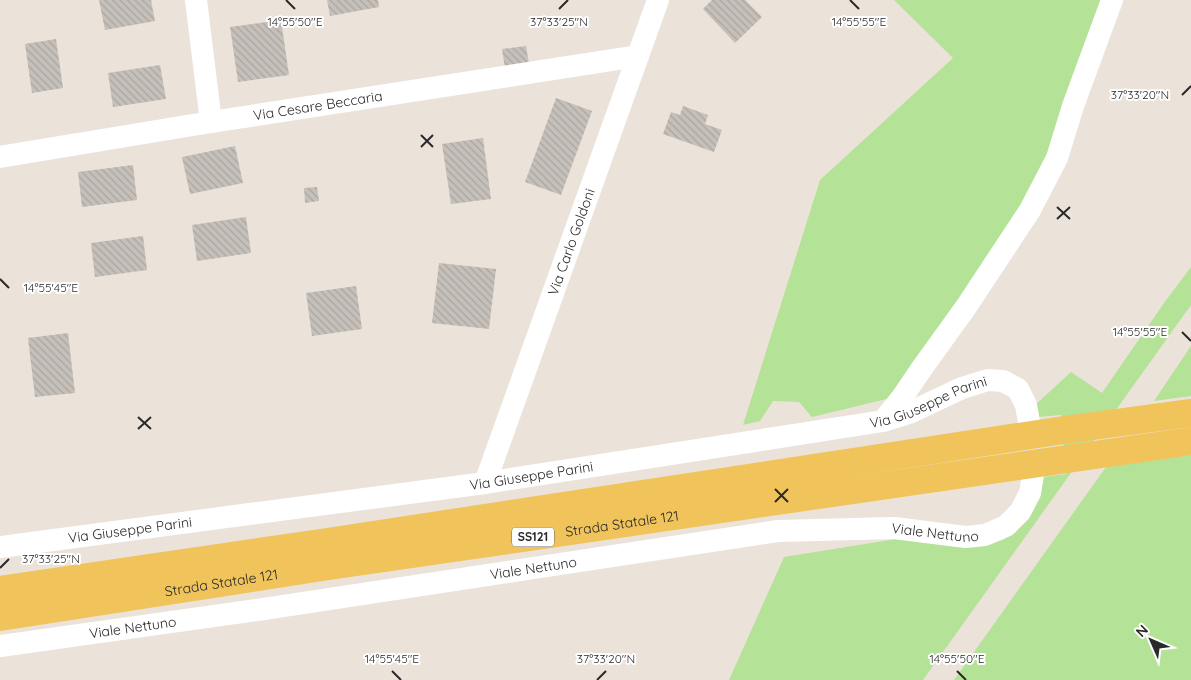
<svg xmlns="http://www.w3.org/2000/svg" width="1191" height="680" font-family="Quicksand,sans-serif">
	<defs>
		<pattern id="building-back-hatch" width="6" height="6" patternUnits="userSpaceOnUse" patternTransform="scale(1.25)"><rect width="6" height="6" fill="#c6c0ba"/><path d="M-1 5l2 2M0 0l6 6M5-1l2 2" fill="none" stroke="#aaa5a0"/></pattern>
	</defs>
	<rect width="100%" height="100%" fill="#ebe3da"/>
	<g fill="#b4e296">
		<path d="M894 0H1106L1043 169 1020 215 895 397 812 417 799 402 773 401 760 421 743 425 820 180 953 58Z"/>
		<path d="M1191 267V305L923 680H729L784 557 896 539 984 545 1003 540 1022 525 1043 477 1066 474 1061 415 1039 417 1033 407 1071 372 1102 393 1164 303Z"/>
		<path d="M1191 346V396L1154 401Z"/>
		<path d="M1191 455V680H954L1106 467Z"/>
	</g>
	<g fill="url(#building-back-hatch)">
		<path d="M99 0H151L155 21 105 30Z"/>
		<path d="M327 0H378L379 7 330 16Z"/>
		<path d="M712 0H745L762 17 735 43 703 9Z"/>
		<path d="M281 20 289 75 238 82 230 27Z"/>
		<path d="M56 39 63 88 32 93 25 44Z"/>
		<path d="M526 46 529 64 505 68 502 49Z"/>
		<path d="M160 65 166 99 113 107 108 73Z"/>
		<path d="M556 98 592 111 561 195 525 182Z"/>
		<path d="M683 106 708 115 705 124 722 130 714 152 663 134 671 112 680 115Z"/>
		<path d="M483 138 491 199 451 204 442 144Z"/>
		<path d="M235 146 243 183 190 194 182 157Z"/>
		<path d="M133 165 137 200 82 207 78 172Z"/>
		<path d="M317 187 319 201 305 203 304 188Z"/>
		<path d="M246 217 251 253 197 261 192 225Z"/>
		<path d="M143 236 147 270 95 277 91 243Z"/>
		<path d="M439 263 496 269 489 329 432 323Z"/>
		<path d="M356 286 362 329 312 336 306 293Z"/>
		<path d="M68 333 75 393 35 397 28 338Z"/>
	</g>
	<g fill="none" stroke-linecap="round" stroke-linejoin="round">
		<g stroke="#fff" stroke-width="22">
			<path d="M196 0 211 122"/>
			<path id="s1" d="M0 157 211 122 638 56"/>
			<path d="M883 421 903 396 922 368 966 307 1030 210 1057 158 1073 106 1112 0"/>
			<path id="s2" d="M485 483 658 0"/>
			<path id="s3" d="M0 547 485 483 883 421 909 413 962 388 988 380 1003 381 1018 389 1026 405 1029 422"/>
			<path id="s4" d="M0 646 257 610 778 531 894 528 966 537 985 535 1006 526 1020 512 1030 493 1033 475"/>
		</g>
		<g stroke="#f0c45b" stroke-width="28">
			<path d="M0 590 327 542 1064 430 1191 413"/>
			<path id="s5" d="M0 617 329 566 1191 441"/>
		</g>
	</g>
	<path fill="none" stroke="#292929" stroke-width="2" d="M286 0 295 9M850 0 859 9M559 9 568 0M1182 95 1191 86M421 135 433 147M421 147 433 135M1057 207 1070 219M1057 219 1070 207M0 279 9 288M1182 332 1191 341M138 417 151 429M138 429 151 417M775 489 788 502M775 502 788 489M0 568 9 559M392 671 401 680M957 671 966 680M597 680 606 671"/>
	<g text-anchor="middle" stroke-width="4" stroke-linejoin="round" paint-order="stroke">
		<rect fill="#fff" stroke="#696969" stroke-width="1" x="512" y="527.5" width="42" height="19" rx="4"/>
		<g font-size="12" font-weight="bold" fill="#292929">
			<text x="533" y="541">SS121</text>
		</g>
		<g font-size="14" fill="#292929" stroke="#fff">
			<text dy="5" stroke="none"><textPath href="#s1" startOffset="322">Via Cesare Beccaria</textPath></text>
			<text dy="5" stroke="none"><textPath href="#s2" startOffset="256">Via Carlo Goldoni</textPath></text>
			<text dy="5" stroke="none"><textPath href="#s3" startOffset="941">Via Giuseppe Parini</textPath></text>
			<text dy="5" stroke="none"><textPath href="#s3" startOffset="536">Via Giuseppe Parini</textPath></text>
			<text dy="5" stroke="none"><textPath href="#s5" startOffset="629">Strada Statale 121</textPath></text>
			<text dy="5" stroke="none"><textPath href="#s3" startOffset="131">Via Giuseppe Parini</textPath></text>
			<text dy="5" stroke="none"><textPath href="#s4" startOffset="944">Viale Nettuno</textPath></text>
			<text dy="5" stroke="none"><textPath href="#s4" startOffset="539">Viale Nettuno</textPath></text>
			<text dy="5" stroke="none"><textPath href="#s5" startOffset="224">Strada Statale 121</textPath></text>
			<text dy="5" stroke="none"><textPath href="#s4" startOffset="134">Viale Nettuno</textPath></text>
		</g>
	</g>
	<g font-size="12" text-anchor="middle" fill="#292929" stroke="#fff" stroke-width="4" stroke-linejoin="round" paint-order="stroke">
		<text x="295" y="26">14°55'50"E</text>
		<text x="559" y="26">37°33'25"N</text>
		<text x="859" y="26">14°55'55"E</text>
		<text x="1140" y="99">37°33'20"N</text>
		<text x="51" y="292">14°55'45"E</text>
		<text x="1140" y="336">14°55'55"E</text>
		<text x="51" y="563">37°33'25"N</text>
		<text x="606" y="663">37°33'20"N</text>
		<text x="392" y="663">14°55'45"E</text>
		<text x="957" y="663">14°55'50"E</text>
	</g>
	<g transform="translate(1151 640) rotate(315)" stroke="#ffffff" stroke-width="4" paint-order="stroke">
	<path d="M0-4L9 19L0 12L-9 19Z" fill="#292929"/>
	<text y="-8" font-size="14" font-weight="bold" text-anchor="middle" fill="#292929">N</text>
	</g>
</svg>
